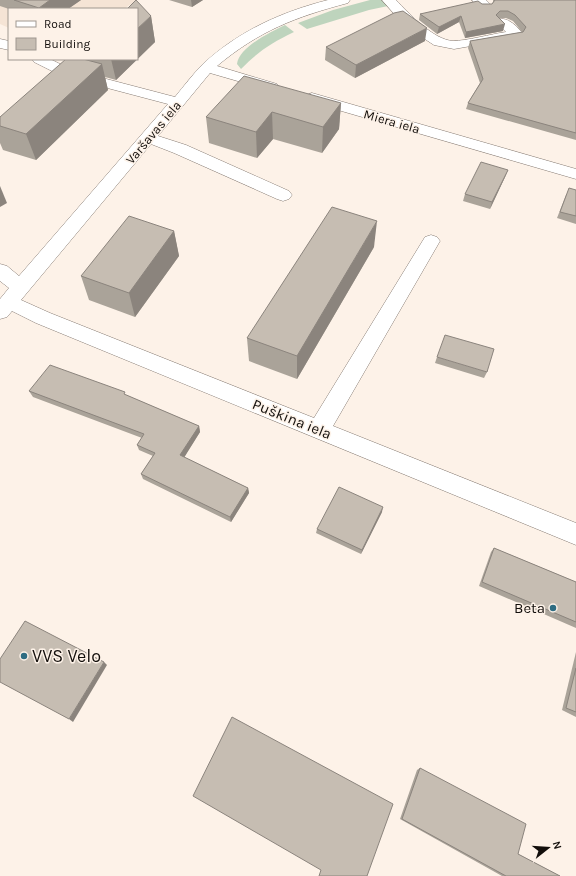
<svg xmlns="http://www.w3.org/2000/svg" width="576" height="876" font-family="Karla,sans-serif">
	<rect width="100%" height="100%" fill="#fdf2e8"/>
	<path fill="#f5e4d5" d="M0 0H137L124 9H9V28L0 24Z"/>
	<g fill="#bed4bd">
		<path d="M370 0H382L388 6 369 10 307 29 298 23 333 10Z"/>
		<path d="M285 25 294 32C271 43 259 51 241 69L237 64C239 47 271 32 285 25Z"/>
	</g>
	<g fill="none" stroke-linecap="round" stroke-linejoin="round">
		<g stroke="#877c74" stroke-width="1">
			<g id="minor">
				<path d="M328 0H350L348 3C295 17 259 31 217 66L277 84 279 87 277 90 272 91 210 73 158 136 186 145 289 191 292 195 289 199 283 201 277 199 174 153 151 144 21 300 50 313 314 418 425 237 431 235 437 237 440 241 333 426 576 523V545L36 323 12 311 7 317 0 319V299L9 288 0 281V264L7 266 19 276 168 104 62 76 34 62 32 59H50L72 70 175 97C184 86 193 74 203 64 239 31 281 12 328 0Z"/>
				<path d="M382 0H396C409 14 434 40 453 41 466 41 492 34 506 32L496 22 498 19C508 17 517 26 523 34L521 37 516 38 454 49 434 45 405 26Z"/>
				<path d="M472 0H486L492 6 490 9H480Z"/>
				<path d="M0 39 9 41V50L0 48Z"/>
				<path d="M312 93 576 169V179L307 101 304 98 307 95Z"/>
			</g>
		</g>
		<use href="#minor" fill="#fff" fill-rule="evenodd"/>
	</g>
	<g fill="#aaa399">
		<path d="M0 0H81L68 9H9L0 6Z"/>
		<path d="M169 0H203L192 7Z"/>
		<path d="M493 0H576V140L466 109 468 103 480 83 468 48 470 41 522 32 513 21 506 18H498L503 31 465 38 459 22 437 34 419 20 420 14 482 4H492L493 2Z"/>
		<path d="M151 16 155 42 116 80 105 77 108 90 36 160 3 150 0 143V117L87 60 86 59H137Z"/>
		<path d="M425 41 355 78 325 60 326 47Z"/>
		<path d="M341 103 339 129 322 153 273 139 257 158 209 143 206 117Z"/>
		<path d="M508 170 505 177 490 209 463 201 465 194Z"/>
		<path d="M576 190V224L557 218 566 195Z"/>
		<path d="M174 231 179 256 135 317 89 300 81 276Z"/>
		<path d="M374 247 297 379 249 361 247 338Z"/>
		<path d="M437 357 487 372 484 378 435 363Z"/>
		<path d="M29 391 126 395 199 426 200 432 184 457 248 488 249 493 231 522 143 479 141 474 153 456 139 450 137 445 142 438 33 397Z"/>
		<path d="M382 512 361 554 316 533 317 529Z"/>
		<path d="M494 548 576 582V628L479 586 491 552Z"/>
		<path d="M576 652V717L562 710Z"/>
		<path d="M420 768 518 854 560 876H502L400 819 417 770Z"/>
	</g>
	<g fill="#8b847d">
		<path d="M50 0H81L68 9H39V8Z"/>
		<path d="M191 0H203L192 7Z"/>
		<path d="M151 16 155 42 116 80 111 59H137V29Z"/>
		<path d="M461 16 459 22 437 34 439 27Z"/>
		<path d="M505 24 503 31 465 38 466 32Z"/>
		<path d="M427 28 425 41 355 78 356 65Z"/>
		<path d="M102 64 108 90 36 160 26 134Z"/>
		<path d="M341 103 339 129 322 153 323 127Z"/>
		<path d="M272 112 273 139 257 158 256 132Z"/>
		<path d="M508 170 505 177 490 209 492 202Z"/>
		<path d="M0 186 7 203 0 207Z"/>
		<path d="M377 221 374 247 297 379V356Z"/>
		<path d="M174 231 179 256 135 317 129 293Z"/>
		<path d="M199 426 200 432 182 461 180 455Z"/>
		<path d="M248 488 249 493 231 522 230 517Z"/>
		<path d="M383 507 382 512 361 554 362 550Z"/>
		<path d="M104 662 107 665 73 722 69 719Z"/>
	</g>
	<g fill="#c6bdb2" stroke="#8b847d">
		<path d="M14 0H50L39 8Z"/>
		<path d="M136 0 151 16 137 29V9H127Z"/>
		<path d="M495 0H576V133L468 103 483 79 470 41 523 32 526 27 515 15 508 11H500L496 15 505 24 466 32 461 16 439 27 420 14 478 1 482 4H492Z"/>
		<path d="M403 11 427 28 356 65 326 47 394 13Z"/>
		<path d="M66 59H83L102 64 26 134 0 126V117Z"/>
		<path d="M244 76 341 103 323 127 272 112 256 132 206 117Z"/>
		<path d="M481 162 508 170 492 202 465 194Z"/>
		<path d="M569 188 576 190V216L560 212Z"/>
		<path d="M332 207 377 221 297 356 247 338Z"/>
		<path d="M129 216 174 231 129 293 81 276Z"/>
		<path d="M445 335 494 349 487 372 437 357Z"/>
		<path d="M50 365 125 392 124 394 199 426 180 455 248 488 230 517 141 474 155 453 137 445 144 434 29 391Z"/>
		<path d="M339 487 383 507 362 550 317 529Z"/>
		<path d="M494 548 576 582V622L482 582Z"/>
		<path d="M25 621 104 662 69 719 0 682V659Z"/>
		<path d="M576 668V712L566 708Z"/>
		<path d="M232 717 393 804 367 876H319L321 870 193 796Z"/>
		<path d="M420 768 526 824 518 854 560 876H506L402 819Z"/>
	</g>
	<g fill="#2e6c82" stroke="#fdf2e8" stroke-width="1.5">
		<circle cx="553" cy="608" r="4"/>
		<circle cx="24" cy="656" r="4"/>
	</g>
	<g text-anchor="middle" stroke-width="3" stroke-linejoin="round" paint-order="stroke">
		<g font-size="13" fill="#120e0b" stroke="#fdf2e8">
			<text transform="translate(392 121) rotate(16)" y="5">Miera iela</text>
			<text transform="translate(153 132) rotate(-50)" y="5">Varšavas iela</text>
		</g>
		<g font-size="15" fill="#120e0b" stroke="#fdf2e8">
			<text transform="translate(292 419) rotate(22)" y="5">Puškina iela</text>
		</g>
		<g font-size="15" fill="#120e0b" stroke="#fdf2e8" text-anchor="end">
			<text x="545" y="613">Beta</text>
		</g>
		<g font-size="18" fill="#120e0b" stroke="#fdf2e8" text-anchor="start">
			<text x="32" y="662">VVS Velo</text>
		</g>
	</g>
	<rect x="8" y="8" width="130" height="52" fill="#fdf2e8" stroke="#9f9790"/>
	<rect x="16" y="21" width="20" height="6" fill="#ffffff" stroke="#9f9790"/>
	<text x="44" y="28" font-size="12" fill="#120e0b">Road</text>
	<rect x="16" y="38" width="20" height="12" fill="#c6bdb2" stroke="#9f9790"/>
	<text x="44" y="48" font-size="12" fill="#120e0b">Building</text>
	<g transform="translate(548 848) rotate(73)" stroke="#fdf2e8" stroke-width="3" paint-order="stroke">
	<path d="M0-3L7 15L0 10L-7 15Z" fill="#120e0b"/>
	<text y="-6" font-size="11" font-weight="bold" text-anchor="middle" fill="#120e0b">N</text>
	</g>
</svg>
